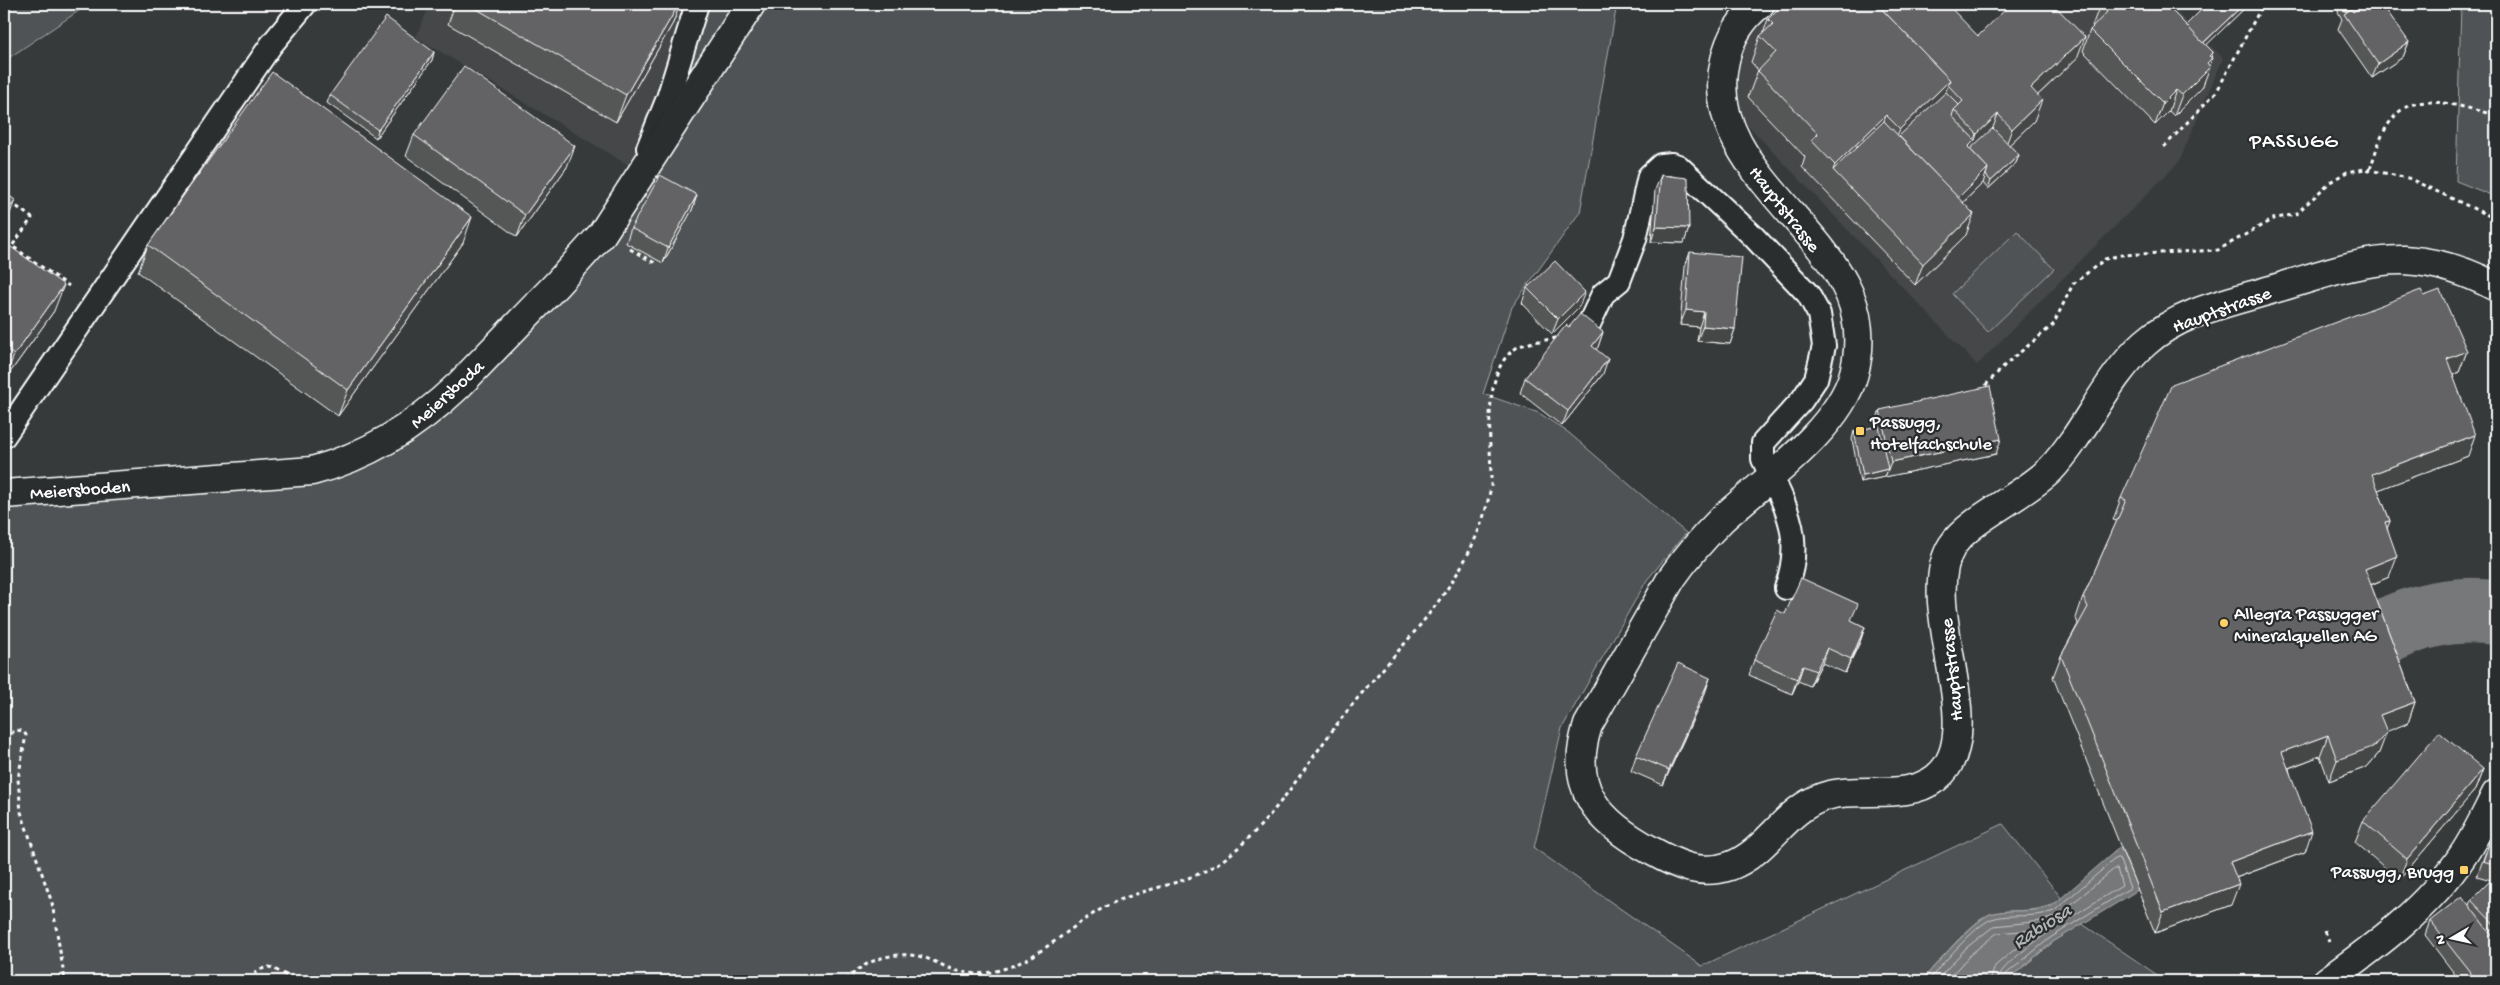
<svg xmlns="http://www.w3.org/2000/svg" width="2500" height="985" font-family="'Gochi Hand',sans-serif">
	<rect width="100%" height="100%" fill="#373a3b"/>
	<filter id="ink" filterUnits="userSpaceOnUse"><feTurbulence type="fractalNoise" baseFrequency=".02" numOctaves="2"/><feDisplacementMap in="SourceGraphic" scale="10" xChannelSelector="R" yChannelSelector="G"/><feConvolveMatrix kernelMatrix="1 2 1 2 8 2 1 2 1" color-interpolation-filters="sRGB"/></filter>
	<g filter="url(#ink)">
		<g fill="#444748">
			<path d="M430 4H697L638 171 416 37Z"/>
			<path d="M1785 4 1973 40 2011 4H2169L2223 58 2179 162 1977 365 1734 111 1743 42Z"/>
		</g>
		<g fill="#505354" stroke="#a8a9aa">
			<path d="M4 4H89L4 61Z"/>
			<path d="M697 4H1617L1580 212 1512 307 1483 394 1539 413 1569 433 1686 533 1647 580 1562 728 1534 848 1702 966 2003 824 2062 899C2037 916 2017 907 1991 914 1973 919 1935 966 1921 981H4V494L285 474 395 436 616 213Z"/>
			<path d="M2461 4H2496V197L2456 181Z"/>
			<path d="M2017 231 2054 269 1988 332 1952 294Z"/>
			<path d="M2081 923 2166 981H2006L2053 942Z"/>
		</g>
		<path fill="#767879" stroke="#adaeaf" d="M2120 847 2138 890 2053 942 2006 981H1921C1935 966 1973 921 1990 914 2009 908 2032 914 2052 906Z"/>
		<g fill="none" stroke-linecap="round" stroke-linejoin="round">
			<g stroke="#c8c9c9" stroke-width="1">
				<path d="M1928 981C1940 967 1975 925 1992 919 2009 913 2033 919 2054 911L2116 858H2119L2130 888 2050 938 2005 975 2003 981"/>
				<path d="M1936 981 1966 948 1994 926 2042 921 2057 916 2114 869H2117L2122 886C2100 899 1998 959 1997 981"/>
				<path d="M1946 981 1971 954 1997 933 2033 930V934L1995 966 1990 981"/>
			</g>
			<path stroke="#767879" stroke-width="66" d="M2375 637C2414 615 2452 607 2496 612"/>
			<g stroke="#fff" stroke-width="26">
				<g id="lane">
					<path d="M648 148 668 98 697 4"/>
					<path d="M1589 324 1603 294 1619 281 1635 239 1649 176 1661 165 1672 164 1678 166 1752 235 1808 294 1819 314 1824 346 1816 379 1802 400 1763 443V459C1785 505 1805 536 1786 588"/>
					<path d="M4 436 271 45 305 4"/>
				</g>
			</g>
			<g stroke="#fff" stroke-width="31">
				<path id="street" d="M4 494 312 471C369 456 416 426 459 385L557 284 602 234 751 4"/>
			</g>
			<g stroke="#fff" stroke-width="31">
				<g id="secondary">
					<path d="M1760 4C1741 19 1730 37 1725 60 1703 152 1808 213 1845 285 1859 311 1862 344 1854 373 1840 428 1763 482 1722 519 1703 538 1686 557 1671 579L1588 725C1567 788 1598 822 1652 851 1677 865 1700 876 1730 866 1768 852 1784 810 1823 797 1858 785 1905 802 1936 778 1993 734 1915 605 1952 546 1969 519 2024 496 2050 470 2086 432 2105 379 2145 343 2180 311 2232 302 2277 288 2318 276 2361 259 2405 260 2438 262 2467 271 2496 287"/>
					<path d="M2327 981C2377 945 2429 907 2463 855 2476 836 2486 814 2496 794"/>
				</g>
			</g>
			<g stroke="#fff" stroke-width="3" stroke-dasharray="4 4" stroke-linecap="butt">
				<path d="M2489 4 2496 9"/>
				<path d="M2164 147 2217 91 2263 4"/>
				<path d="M2370 169C2376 152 2381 131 2394 117 2417 88 2466 109 2496 115"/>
				<path d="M4 197 32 218 12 246 69 286"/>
				<path d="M630 249 653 262 656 255"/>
				<path d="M1980 391 2006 364 2053 325 2073 284 2105 259 2121 255 2218 250 2273 219 2296 214 2330 182 2347 172 2365 169 2408 178 2496 219"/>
				<path d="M4 748 8 737 15 730 23 731 26 735 18 779 21 812 52 903 65 981"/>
				<path d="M2325 931 2329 941"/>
				<path d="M251 981 257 970 270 967 298 981"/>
				<path d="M846 981C862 961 892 951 918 956 934 959 947 970 963 972 976 975 991 973 1003 969 1044 957 1074 921 1113 903 1152 885 1191 885 1227 857 1277 818 1309 759 1348 710 1404 640 1475 579 1491 486 1492 449 1479 368 1518 347 1530 341 1546 341 1559 337"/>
			</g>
			<use href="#lane" stroke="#2a2d2e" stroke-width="22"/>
			<use href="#street" stroke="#2a2d2e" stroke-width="28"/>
			<use href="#secondary" stroke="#2a2d2e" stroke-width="28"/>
		</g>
		<g fill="#555657" stroke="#fff">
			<path d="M455 4H680L673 23 616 122 448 24Z"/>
			<path d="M2249 4 2206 45 2213 52 2202 88 2174 116 2169 111 2155 125 2083 51 2090 30 2093 27 2092 26 2100 5 2186 25Z"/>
			<path d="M2340 4 2409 42 2403 57 2372 78 2338 29 2342 19 2338 12Z"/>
			<path d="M1768 19 1978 36 2077 58 2038 95 2034 121 2009 145 2019 155 2016 163 1988 189 1983 183 1963 203 1966 235 1915 285 1802 167 1805 157 1748 97 1758 70 1751 62 1760 36 1763 34Z"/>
			<path d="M434 52 432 60 376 138 327 103 330 95Z"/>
			<path d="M414 135 567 167 517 237 406 156Z"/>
			<path d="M1661 175 1689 228 1684 243 1651 242 1655 190Z"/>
			<path d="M697 195 692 210 663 263 626 243 631 228Z"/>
			<path d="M4 242 54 311 4 381Z"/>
			<path d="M463 243 338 416 138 272 148 245Z"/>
			<path d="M1690 252 1735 329 1730 344 1697 341 1699 327 1680 325 1685 267Z"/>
			<path d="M1527 288 1579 307 1552 334 1522 303Z"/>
			<path d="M2424 296 2467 351 2459 372 2453 375 2468 456 2378 490 2390 521 2387 528 2389 577 2371 585 2415 702 2408 723 2386 731 2379 753 2367 767 2329 781 2320 756 2289 768 2305 852 2236 878 2231 905 2155 933 2053 677 2061 656 2078 624 2076 618 2083 597 2117 521 2113 520 2121 498Z"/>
			<path d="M1569 327 1603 332 1598 347 1596 349 1603 374 1562 426 1520 393 1525 378Z"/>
			<path d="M1880 410 1996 454 1860 482 1852 439 1854 431 1875 427V424Z"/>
			<path d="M1785 614 1852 621 1865 627 1860 642 1845 673 1822 663 1810 686 1798 681 1792 694 1749 675 1754 660Z"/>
			<path d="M1710 678 1705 693 1663 785 1631 771 1636 756Z"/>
			<path d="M2483 769 2475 790 2399 880 2355 842 2363 821Z"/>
			<path d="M2496 824V939L2495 940 2496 981H2460L2425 935 2430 921 2469 905 2471 900 2491 880 2477 876Z"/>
		</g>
		<g fill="#454647" stroke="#fff">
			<path d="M679 4H680L673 23 616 122 626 95Z"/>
			<path d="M2244 4H2249L2191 60 2194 52Z"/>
			<path d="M2085 37 2077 58 2023 109 2031 88Z"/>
			<path d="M2409 42 2403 57 2372 78 2378 64Z"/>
			<path d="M434 52 432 60 376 138 378 130Z"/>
			<path d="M2213 52 2210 60 2212 58 2209 68 2210 67 2202 88 2174 116 2182 95 2209 56Z"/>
			<path d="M1950 80 1940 107 1895 140 1900 129Z"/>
			<path d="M2176 90 2169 111 2155 125 2163 103Z"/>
			<path d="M2042 100 2034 121 2004 150 2012 129Z"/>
			<path d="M1998 114 1990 136 1965 154 1968 147 1975 140 1977 134Z"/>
			<path d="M1886 115 1877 142 1833 170 1835 165Z"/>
			<path d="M575 146 567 167 517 237 525 215Z"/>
			<path d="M2019 155 2016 163 1988 189 1991 181Z"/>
			<path d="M1988 168 1983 183 1948 217 1954 202Z"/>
			<path d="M697 195 692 210 663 263 668 248Z"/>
			<path d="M15 200 5 227 4 229V216Z"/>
			<path d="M1974 214 1966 235 1915 285 1923 264Z"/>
			<path d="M472 217 463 243 338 416 348 390Z"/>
			<path d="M1656 227 1689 228 1684 243 1651 242Z"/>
			<path d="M64 285 54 311 4 381 14 355Z"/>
			<path d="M1585 292 1579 307 1552 334 1558 319Z"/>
			<path d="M1686 310 1704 312 1699 327 1680 325Z"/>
			<path d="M1703 326 1735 329 1730 344 1697 341Z"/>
			<path d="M1603 332 1598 347 1587 361 1592 346Z"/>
			<path d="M2467 351 2459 372 2439 380 2447 359Z"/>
			<path d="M1608 359 1603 374 1562 426 1568 411Z"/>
			<path d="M2475 435 2468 456 2365 495 2372 474Z"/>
			<path d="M2001 439 1996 454 1885 477 1891 462Z"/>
			<path d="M1888 469 1885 477 1860 482 1863 475Z"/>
			<path d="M2390 521 2382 542 2385 522Z"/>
			<path d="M2397 556 2389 577 2358 590 2365 569Z"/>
			<path d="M1865 627 1860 642 1845 673 1851 659Z"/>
			<path d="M1827 648 1822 663 1810 686 1816 671Z"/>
			<path d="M1803 666 1798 681 1792 694 1797 679Z"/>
			<path d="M1710 678 1705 693 1663 785 1669 770Z"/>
			<path d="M2415 702 2408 723 2373 737 2380 715Z"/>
			<path d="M2387 732 2379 753 2367 767 2329 781 2337 760Z"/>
			<path d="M2328 735 2320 756 2275 773 2282 752Z"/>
			<path d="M2483 769 2475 790 2399 880 2407 859Z"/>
			<path d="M2312 831 2305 852 2222 883 2230 862Z"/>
			<path d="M2239 884 2231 905 2155 933 2163 912Z"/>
			<path d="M2496 932V939L2492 943Z"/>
		</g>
		<g fill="#636465" stroke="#fff">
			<path d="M468 4H679L626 95Z"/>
			<path d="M1783 4H1877L1950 80 1900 129 1886 115 1835 165 1811 140 1818 134 1758 71 1776 52 1760 36 1773 24 1768 19Z"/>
			<path d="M1877 4H1947L1978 36 2011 4H2053L2085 37 2031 88 2042 100 2012 129 1998 114 1977 134 1954 110 1963 101 1948 85 1950 80Z"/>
			<path d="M2101 4H2165L2213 52 2209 56 2212 58 2207 63 2210 67 2182 95 2176 90 2163 103 2090 30 2107 12 2100 5Z"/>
			<path d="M2207 4H2244L2203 43 2186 25Z"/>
			<path d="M2340 4H2365L2353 12 2351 9 2346 12Z"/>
			<path d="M2365 4H2382L2409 42 2378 64 2344 14 2351 9 2353 12Z"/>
			<path d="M386 17 434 52 378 130 330 95Z"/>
			<path d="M464 66 575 146 525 215 414 135Z"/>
			<path d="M272 72 472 217 348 390 148 245Z"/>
			<path d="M1946 92 1959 105 1954 110 1952 116 1975 140 1968 147 1988 168 1958 198 1899 136Z"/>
			<path d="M1884 121 1974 214 1923 264 1833 170Z"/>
			<path d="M1993 128 2019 155 1991 181 1986 175 1988 168 1970 149Z"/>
			<path d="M660 175 697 195 668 248 631 228Z"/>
			<path d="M1661 175 1688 178 1689 228 1656 227Z"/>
			<path d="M4 192 15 200 4 216Z"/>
			<path d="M4 242 64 285 14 355 4 347Z"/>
			<path d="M1690 252 1742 257 1735 329 1703 326 1704 312 1686 310Z"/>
			<path d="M1555 261 1585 292 1558 319 1527 288Z"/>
			<path d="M2421 290 2424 296 2440 290 2467 351 2447 359 2475 435 2372 474 2390 521 2385 522 2397 556 2365 569 2415 702 2380 715 2387 732 2375 746 2337 760 2328 735 2282 752 2312 831 2230 862 2239 884 2163 912 2061 656 2088 607 2083 597 2126 500 2121 498 2172 384Z"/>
			<path d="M1580 314 1603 332 1592 346 1608 359 1568 411 1525 378 1566 325 1569 327Z"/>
			<path d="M1990 386 2001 439 1891 462 1880 410Z"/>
			<path d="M1879 426 1888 469 1863 475 1854 431Z"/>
			<path d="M1801 578 1858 604 1851 620 1865 627 1851 659 1827 648 1816 671 1803 666 1797 679 1754 660 1777 610 1785 614Z"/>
			<path d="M1678 663 1710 678 1669 770 1636 756Z"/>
			<path d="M2439 732 2483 769 2407 859 2363 821Z"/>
			<path d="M2496 824V865L2483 861Z"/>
			<path d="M2496 875V926L2471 900Z"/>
			<path d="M2462 896 2496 941V944L2494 946 2496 948V980L2495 981H2477L2430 921Z"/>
		</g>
	</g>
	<g fill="#ffd166" stroke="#2a2d2e" stroke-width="2">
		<rect x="1855" y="426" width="10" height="10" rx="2.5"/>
		<circle cx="2224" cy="623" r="5"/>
		<rect x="2459" y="865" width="10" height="10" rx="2.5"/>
	</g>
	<g text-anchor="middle" stroke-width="4.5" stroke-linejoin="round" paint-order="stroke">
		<g font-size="19" fill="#fff" stroke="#2a2d2e">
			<text transform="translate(1786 208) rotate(52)" y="7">Hauptstrasse</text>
			<text transform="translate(2221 308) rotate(-20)" y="7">Hauptstrasse</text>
			<text transform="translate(446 393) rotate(-42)" y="7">Meiersboda</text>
			<text transform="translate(80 488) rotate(-4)" y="7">Meiersboden</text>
			<text transform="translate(1950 670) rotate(-96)" y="7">Hauptstrasse</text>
		</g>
		<g font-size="19" fill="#fff" stroke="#2a2d2e" text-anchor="start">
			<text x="1870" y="427">Passugg,<tspan x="1870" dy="22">Hotelfachschule</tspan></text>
			<text x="2234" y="619">Allegra Passugger<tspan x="2234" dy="22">Mineralquellen AG</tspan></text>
			<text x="2454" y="877" text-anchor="end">Passugg, Brugg</text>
		</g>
		<g font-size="20" font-style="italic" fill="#b4b5b5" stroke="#2a2d2e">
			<text transform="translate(2041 925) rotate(-33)" y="7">Rabiosa</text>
		</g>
		<g font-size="21" letter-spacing="1" fill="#fff" stroke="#2a2d2e">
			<text x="2294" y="147">PASSUGG</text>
		</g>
	</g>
	<rect width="2500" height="985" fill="none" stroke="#2a2d2e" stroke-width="20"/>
	<rect x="10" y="10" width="2480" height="965" fill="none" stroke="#fff" stroke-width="2" filter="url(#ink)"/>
	<g transform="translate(2452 938) rotate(261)" stroke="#2a2d2e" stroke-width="4" paint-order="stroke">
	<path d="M0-4L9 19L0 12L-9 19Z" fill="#ffffff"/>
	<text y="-8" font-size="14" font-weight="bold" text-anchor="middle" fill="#ffffff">N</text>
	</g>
</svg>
